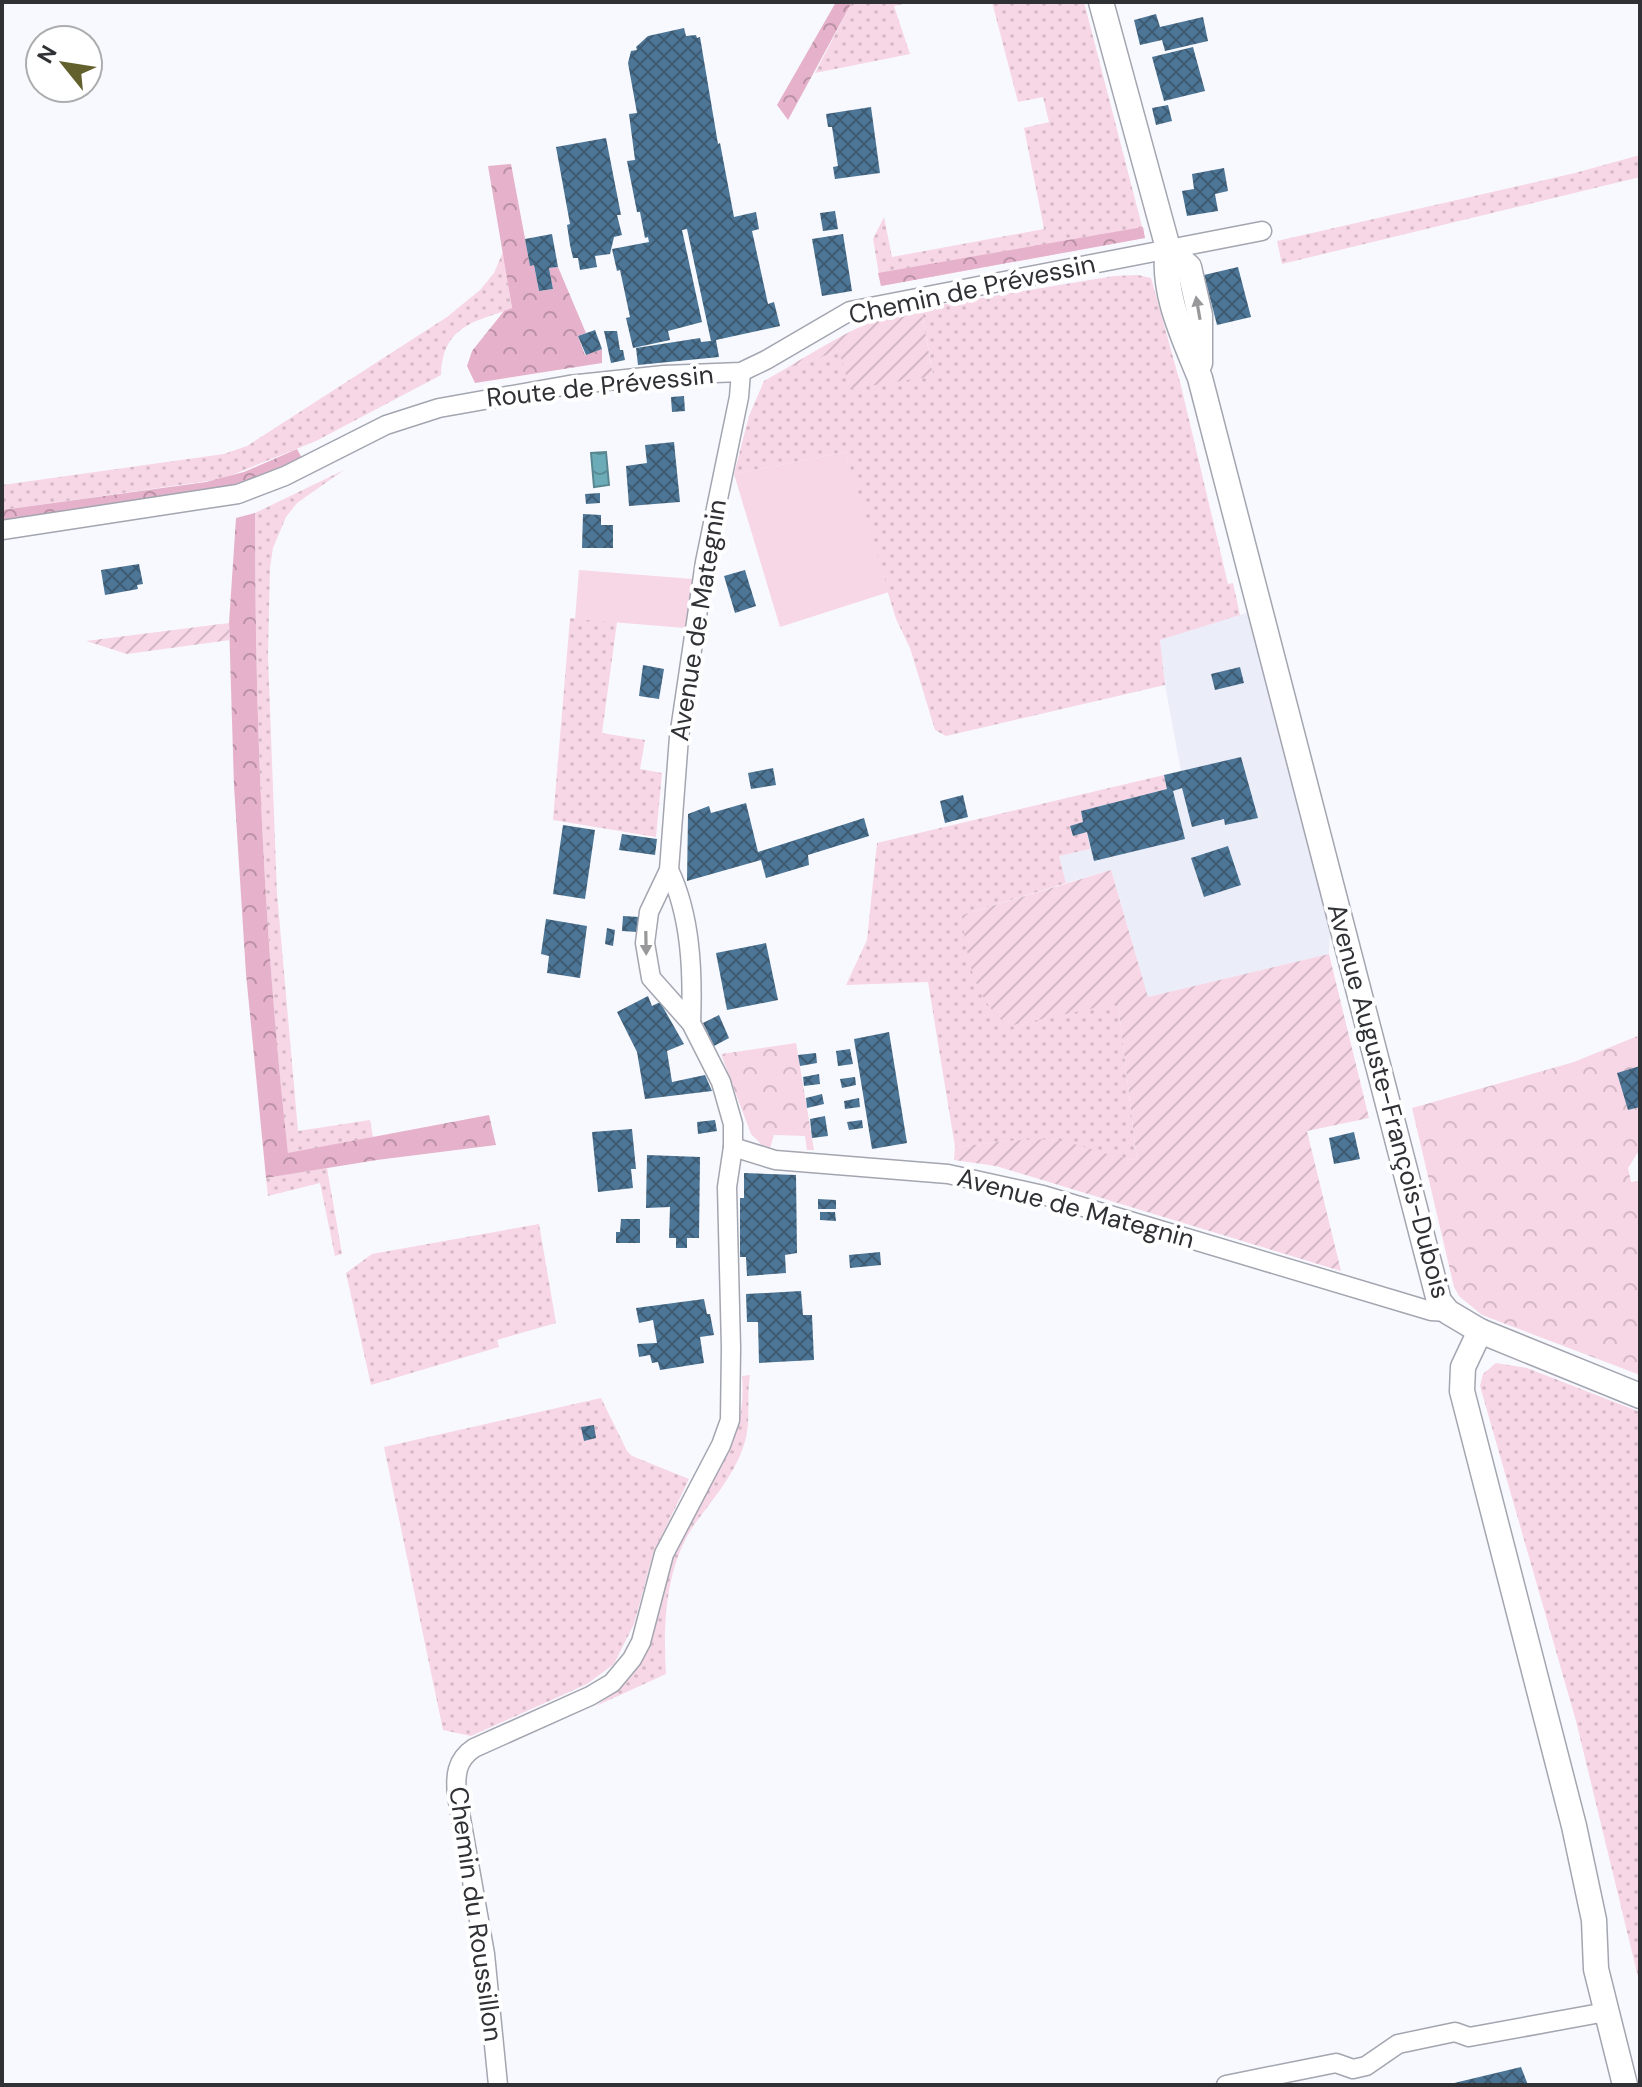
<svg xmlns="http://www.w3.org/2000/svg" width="1642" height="2087" font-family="'DM Sans',sans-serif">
	<defs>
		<pattern id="grass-dots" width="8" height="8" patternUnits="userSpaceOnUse" patternTransform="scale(2)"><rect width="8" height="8" fill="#f7d6e6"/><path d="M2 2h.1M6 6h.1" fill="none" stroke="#d4b8c6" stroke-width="1.8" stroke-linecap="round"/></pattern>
		<pattern id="forest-crowns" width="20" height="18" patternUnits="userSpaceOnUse" patternTransform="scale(2)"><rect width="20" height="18" fill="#e6b2cb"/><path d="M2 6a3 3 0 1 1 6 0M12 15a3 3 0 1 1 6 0" fill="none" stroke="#bb91a6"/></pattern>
		<pattern id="park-crowns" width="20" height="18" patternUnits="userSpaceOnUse" patternTransform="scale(2)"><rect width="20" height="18" fill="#f7d6e6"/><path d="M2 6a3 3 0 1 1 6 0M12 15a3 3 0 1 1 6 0" fill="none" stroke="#d4b8c6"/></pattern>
		<pattern id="garden-furrows" width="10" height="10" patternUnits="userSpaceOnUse" patternTransform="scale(2)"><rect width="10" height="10" fill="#f7d6e6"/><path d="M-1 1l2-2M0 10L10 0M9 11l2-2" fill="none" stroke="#d4b8c6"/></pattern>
		<pattern id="water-waves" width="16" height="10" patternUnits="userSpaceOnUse" patternTransform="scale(2)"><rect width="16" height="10" fill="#6bacb8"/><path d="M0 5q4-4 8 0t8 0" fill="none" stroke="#588d96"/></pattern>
		<pattern id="building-cross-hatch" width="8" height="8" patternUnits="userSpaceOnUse" patternTransform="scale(2)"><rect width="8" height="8" fill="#4d7596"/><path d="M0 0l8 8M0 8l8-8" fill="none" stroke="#3d5c74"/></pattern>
	</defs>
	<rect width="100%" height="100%" fill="#f8f9fe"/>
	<path fill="#ebedf9" d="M1249 612 1330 926 1329 954 1148 997 1111 870 1066 883 1059 856 1090 849 1081 811 1166 789 1164 775 1181 771 1165 685 1160 640Z"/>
	<g fill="url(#grass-dots)">
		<path d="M852 2H911L894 6 910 54 815 73Z"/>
		<path d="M992 2H1084L1145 238 881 286 873 239 884 217 892 257 1044 229 1024 128 1049 122 1043 97 1018 102Z"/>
		<path d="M1640 155V177L1282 264 1277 241 1575 173Z"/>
		<path d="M503 252 512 309C473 321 442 328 441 375L316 441 222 479 2 510V485L224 454 247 446 447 317 480 290 494 273Z"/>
		<path d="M1138 275 1151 278 1181 386 1228 584 1233 583 1240 615 1160 640 1165 685 946 736 935 730 910 648 896 619 845 452 734 474 749 416 764 381 785 369 839 351 933 375 921 308 1114 276Z"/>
		<path d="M344 470 297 503 286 517 273 548 270 568 268 656 277 893 298 1131 370 1120 373 1137 288 1154C264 941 255 727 255 513Z"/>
		<path d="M570 618 617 622 602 733 645 740 640 769 662 773 656 837 553 820Z"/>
		<path d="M1164 775 1167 789 1081 811 1083 822 1070 827 1073 836 1087 832 1090 849 1059 856 1066 883 962 915 1118 1003 1137 1160 1109 1156 1052 1140 1009 1141 955 1147 928 982 846 985 867 940 877 843Z"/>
		<path d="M327 1168 342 1254 335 1256 320 1183 268 1196 266 1178Z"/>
		<path d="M539 1224 556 1323 497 1340 499 1347 371 1385 346 1273 372 1254Z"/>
		<path d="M1496 1363 1527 1368 1640 1412V1985L1576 1721 1480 1386 1483 1374Z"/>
		<path d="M750 1375C746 1400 752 1423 743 1448 732 1478 712 1500 694 1525 665 1568 663 1625 666 1674L596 1706C614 1693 631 1680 643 1660 659 1634 658 1600 666 1572 687 1503 750 1453 742 1376Z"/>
		<path d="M601 1398 627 1451 632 1456 689 1479 653 1554 634 1624 614 1664 587 1684 471 1736 443 1730 384 1447Z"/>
	</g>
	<g fill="url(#forest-crowns)">
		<path d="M836 2H852L788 120 777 105Z"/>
		<path d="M511 164 530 265H534L539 291 553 289 549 268 558 267 586 333 578 336 585 355 602 349V363L475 383 467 366 472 351 504 311 512 308 488 166Z"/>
		<path d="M1143 227 1145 238 881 286 878 273Z"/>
		<path d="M297 449 302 458 239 484 2 521V510L206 482 244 472Z"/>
		<path d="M255 513C255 727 264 940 288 1153L489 1115 496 1145 377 1160 266 1178 246 974 234 786 229 623 236 518Z"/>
	</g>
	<g fill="url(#park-crowns)">
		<path d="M1640 1035V1149L1628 1168 1631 1182 1640 1181V1375L1482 1315 1459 1296 1454 1287 1412 1108 1574 1062Z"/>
		<path d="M796 1043 814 1150H807L805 1136 774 1135 770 1148 762 1145 751 1134 721 1054Z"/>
	</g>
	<g fill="url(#garden-furrows)">
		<path d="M921 308 933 376 850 389 839 351 785 369C829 343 869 316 921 308Z"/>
		<path d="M229 623 230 640 127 654 86 641Z"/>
		<path d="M1111 870 1148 997 1329 954 1369 1118 1307 1131 1341 1271 996 1166 954 1160 955 1147C986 1144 1019 1138 1050 1140 1080 1142 1107 1157 1137 1160L1118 1003 1009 1026C974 1001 966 955 962 915Z"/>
	</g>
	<g fill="#f7d6e6">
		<path d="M845 452 889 592 780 627 734 474Z"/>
		<path d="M579 570 693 579 685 628 575 619Z"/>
	</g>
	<path fill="url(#water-waves)" stroke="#598791" stroke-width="2" d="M606 452 609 485 594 487 591 453Z"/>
	<g fill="url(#building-cross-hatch)">
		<path d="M1156 14 1160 27 1203 17 1208 41 1165 51 1162 40 1140 45 1134 20Z"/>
		<path d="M684 28 686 36 696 35 697 38 700 37 718 144 720 143 734 217 756 212 759 229 752 231 768 304 774 302 780 326 716 340 719 357 638 365 636 348 700 338 701 342 711 341 687 229 682 230 702 322 668 331 670 340 633 348 626 318 630 317 620 270 617 271 612 249 649 242 648 237 645 238 640 212H637L627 161 635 160 629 114 637 113 628 63 631 51 637 50 636 47 648 36Z"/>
		<path d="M1193 47 1205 91 1164 101 1152 57Z"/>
		<path d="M1168 105 1172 121 1156 125 1152 108Z"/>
		<path d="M871 107 880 173 835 179 833 167 838 166 832 127H828L826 114Z"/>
		<path d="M606 138 621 215H617L622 235 614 237 610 254 595 256 597 267 580 270 578 258H573L570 245 567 225 570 224 556 147Z"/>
		<path d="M1224 168 1228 191 1215 194 1218 211 1187 216 1182 191 1194 189 1192 174Z"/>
		<path d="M835 211 838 229 823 231 820 213Z"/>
		<path d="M552 234 558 267 549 268 553 289 539 291 534 265 530 266 525 239Z"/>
		<path d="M843 234 852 291 822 296 812 239Z"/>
		<path d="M1238 267 1251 317 1217 325 1204 275Z"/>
		<path d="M595 330 602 349 586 355 578 336Z"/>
		<path d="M604 331H617L620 350H623L625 360 611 363Z"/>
		<path d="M684 396 685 411 672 412 671 397Z"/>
		<path d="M674 442 680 502 629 506 626 466 647 463 645 445Z"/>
		<path d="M600 493V503L586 504 585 494Z"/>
		<path d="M583 514 601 515V525H613V548H582Z"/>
		<path d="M139 564 143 584 137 585 138 589 105 595 101 570Z"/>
		<path d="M745 570 756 606 735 613 724 576Z"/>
		<path d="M643 665 664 669 659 699 639 696Z"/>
		<path d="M1240 667 1244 683 1215 690 1211 674Z"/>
		<path d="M1241 757 1258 818 1225 825 1224 819 1192 827 1182 788 1173 791 1185 839 1094 861 1087 832 1073 836 1070 826 1083 822 1081 811 1167 789 1164 775Z"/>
		<path d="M773 768 776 785 751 789 748 773Z"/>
		<path d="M963 795 968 817 945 823 940 801Z"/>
		<path d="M746 803 758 852 864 818 869 836 808 855 809 865 766 878 761 860 687 881 688 814 709 806 711 813Z"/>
		<path d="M563 825 595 830 585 899 553 894Z"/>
		<path d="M622 834 657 839 655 855 619 850Z"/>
		<path d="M1228 846 1241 885 1204 897 1191 858Z"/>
		<path d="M623 916 639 917 637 932 622 931Z"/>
		<path d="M546 919 587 926 580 978 547 973 549 956 541 954Z"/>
		<path d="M607 928 615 930 613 946 605 944Z"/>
		<path d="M766 943 778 1000 727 1010 716 953Z"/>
		<path d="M648 996 652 1006 660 1002 684 1044 667 1051 672 1082 705 1075 712 1091 645 1099 637 1052 617 1012Z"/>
		<path d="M719 1015 729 1038 714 1046 703 1023Z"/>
		<path d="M889 1032 907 1143 872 1149 854 1039Z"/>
		<path d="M850 1049 853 1064 838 1066 836 1051Z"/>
		<path d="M816 1053 817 1063 800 1066 798 1055Z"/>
		<path d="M1640 1066V1107L1628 1110 1617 1073Z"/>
		<path d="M819 1074 820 1084 804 1086 803 1077Z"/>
		<path d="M855 1077 856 1085 842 1088 840 1079Z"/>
		<path d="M822 1094 824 1104 807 1108 806 1098Z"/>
		<path d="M859 1098 860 1107 845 1109 844 1101Z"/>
		<path d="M825 1116 828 1136 812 1138 810 1119Z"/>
		<path d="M715 1120 717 1131 698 1134 697 1122Z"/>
		<path d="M862 1120 863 1128 849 1130 847 1122Z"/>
		<path d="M632 1129 636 1169H631L633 1188 598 1192 592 1132Z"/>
		<path d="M1354 1132 1360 1159 1334 1164 1329 1138Z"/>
		<path d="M647 1155 700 1157 699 1238H687V1248H676V1238H669L670 1207 646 1208Z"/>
		<path d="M744 1173 796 1175 797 1253 785 1255 786 1273 747 1276 746 1257H740V1198H744Z"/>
		<path d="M818 1199 836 1200V1209H818Z"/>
		<path d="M820 1212H835L836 1221 820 1220Z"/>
		<path d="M621 1219H640V1243H616V1232H620Z"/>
		<path d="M880 1252 881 1265 850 1268 849 1255Z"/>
		<path d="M801 1291 803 1315H812L814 1360 759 1363 758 1322H747L746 1294Z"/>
		<path d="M704 1299 707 1314H710L714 1335 700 1337 704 1363 660 1370 658 1362 652 1363 650 1355 639 1357 637 1344 657 1343 653 1320 639 1323 636 1308Z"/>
		<path d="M594 1425 596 1438 584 1441 581 1427Z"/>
		<path d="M1521 2067 1528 2085H1450V2084Z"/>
	</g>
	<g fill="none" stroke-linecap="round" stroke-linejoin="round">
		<g stroke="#a3a5b0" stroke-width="21">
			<g id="minor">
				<path d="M741 372 739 397 705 562 679 737 669 870 649 912 645 943 651 978 691 1023 721 1082 733 1124V1147L775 1160 948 1174 1043 1195 1431 1311 1448 1312"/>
				<path d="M2 530 238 494 285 476 386 425 439 408 569 385 664 375 741 372 766 360 850 311 1262 231"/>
				<path d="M669 870C691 916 693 972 691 1023"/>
				<path d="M498 2085 485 1954 457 1796C455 1776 456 1760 474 1748L590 1696 612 1683 632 1659 641 1642 664 1554 721 1445 730 1420 731 1348 727 1187 733 1147"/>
				<path d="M1226 2085 1336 2063 1353 2069 1366 2066 1398 2044 1455 2032 1469 2037 1606 2012"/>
			</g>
		</g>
		<g stroke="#a3a5b0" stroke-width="27">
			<g id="secondary">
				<path d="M1101 2 1168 248C1161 292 1184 338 1200 378L1439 1301 1448 1312 1480 1331 1640 1396"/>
				<path d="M1168 248 1189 267 1200 315V363"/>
				<path d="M1480 1331 1463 1367 1462 1391 1574 1826 1594 1920 1596 1969 1625 2085"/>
			</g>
		</g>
		<use href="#minor" stroke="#fff" stroke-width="18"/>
		<use href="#secondary" stroke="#fff" stroke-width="24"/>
	</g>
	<defs><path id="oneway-solid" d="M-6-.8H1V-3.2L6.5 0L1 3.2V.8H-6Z" transform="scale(2)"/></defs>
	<g fill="#98989a">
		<use href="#oneway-solid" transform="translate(1198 308) rotate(-100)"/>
		<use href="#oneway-solid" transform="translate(646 943) rotate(89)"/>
	</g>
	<g text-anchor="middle" stroke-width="8" stroke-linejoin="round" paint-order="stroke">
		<g font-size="26" fill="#303135" stroke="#fff">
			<text transform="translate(972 289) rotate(-12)" y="9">Chemin de Prévessin</text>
			<text transform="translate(600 386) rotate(-6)" y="9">Route de Prévessin</text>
			<text transform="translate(698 620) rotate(-81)" y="9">Avenue de Mategnin</text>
			<text transform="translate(1389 1101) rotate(75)" y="9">Avenue Auguste-François-Dubois</text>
			<text transform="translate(1076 1208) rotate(15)" y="9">Avenue de Mategnin</text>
			<text transform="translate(476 1914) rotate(82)" y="9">Chemin du Roussillon</text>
		</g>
	</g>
	<rect width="1642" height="2087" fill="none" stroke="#303135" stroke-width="8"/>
	<g transform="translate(64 64) rotate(300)"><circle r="38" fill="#ffffff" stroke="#acadae" stroke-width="2"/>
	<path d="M0-6L14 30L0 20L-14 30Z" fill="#62602d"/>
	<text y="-12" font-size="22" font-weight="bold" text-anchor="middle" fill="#303135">N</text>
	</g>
</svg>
